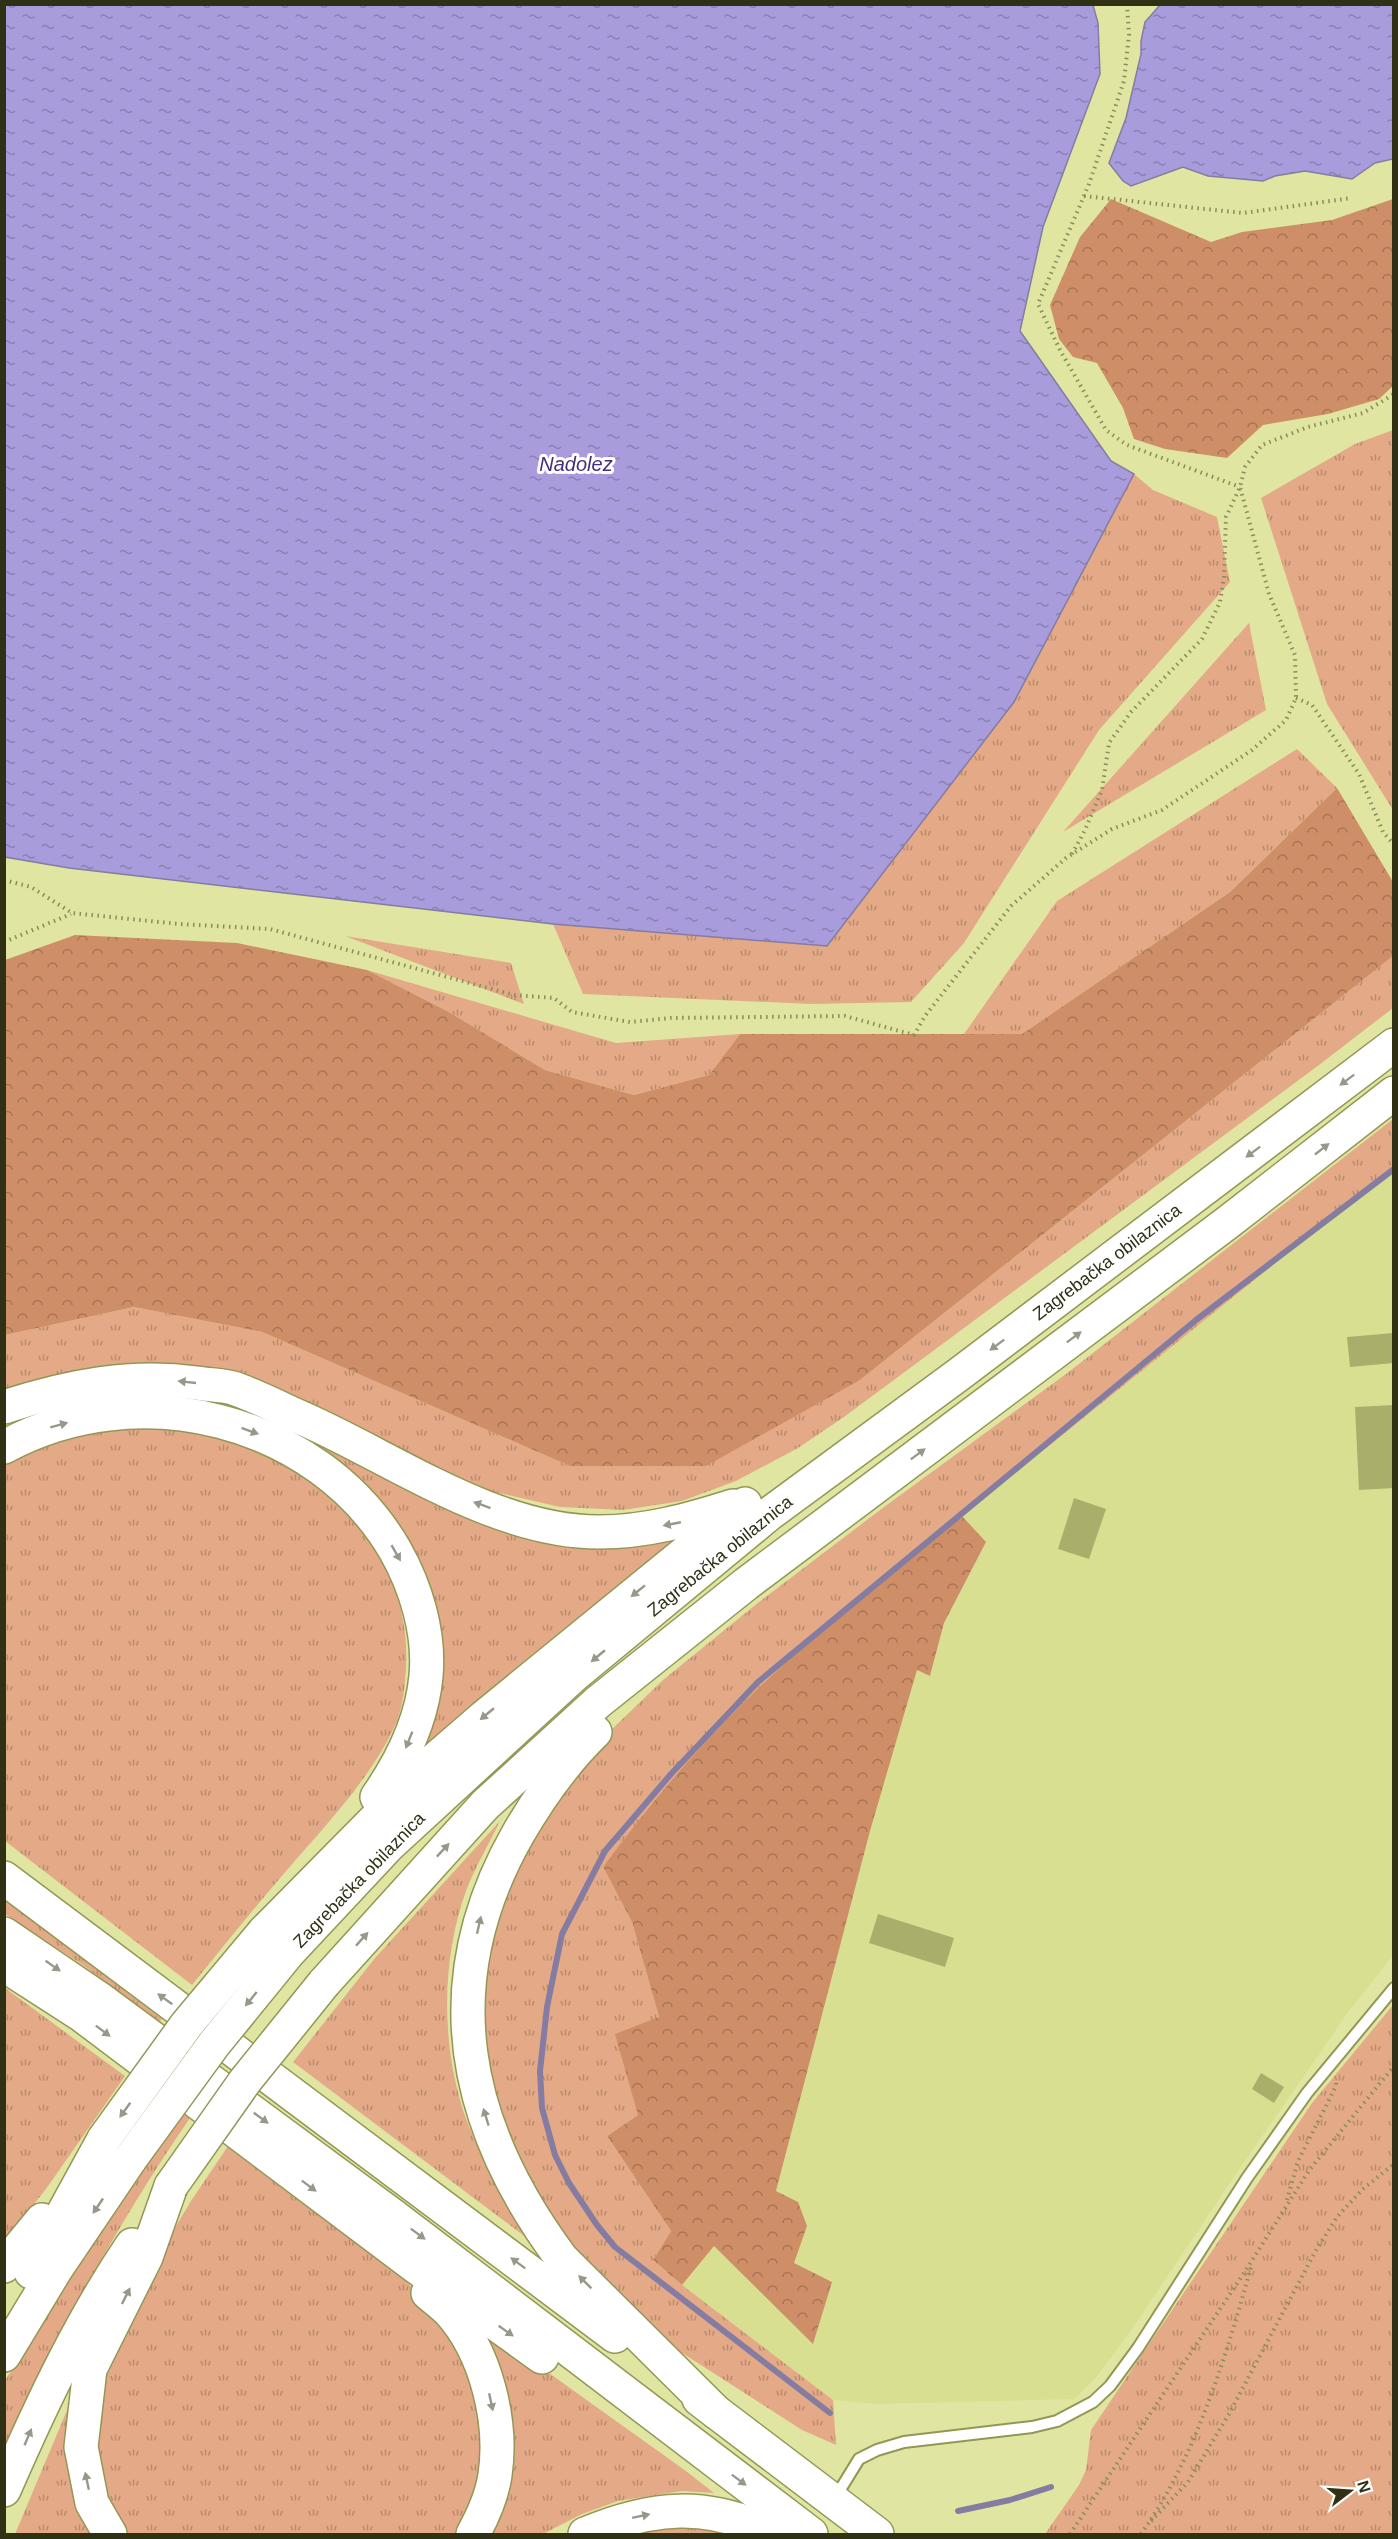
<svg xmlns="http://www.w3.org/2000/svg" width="1398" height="2539" font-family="Arial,sans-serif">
	<defs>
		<pattern id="grass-tufts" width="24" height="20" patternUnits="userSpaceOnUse" patternTransform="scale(1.5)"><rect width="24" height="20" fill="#e4aa87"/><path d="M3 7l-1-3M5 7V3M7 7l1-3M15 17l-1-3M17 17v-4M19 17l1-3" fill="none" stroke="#b98b6d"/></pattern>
		<pattern id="forest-crowns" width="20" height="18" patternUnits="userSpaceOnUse" patternTransform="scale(1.5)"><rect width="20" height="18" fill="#ce8e67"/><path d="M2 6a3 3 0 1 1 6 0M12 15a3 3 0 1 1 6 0" fill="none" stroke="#a87454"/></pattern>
		<pattern id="water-ripples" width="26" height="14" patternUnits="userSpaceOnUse" patternTransform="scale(1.5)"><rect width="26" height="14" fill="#a89cdd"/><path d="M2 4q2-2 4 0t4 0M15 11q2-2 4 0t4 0" fill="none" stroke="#8980b2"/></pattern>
	</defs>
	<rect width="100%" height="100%" fill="#e0e6a1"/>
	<path fill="#d9df91" d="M1393 1168V1955L1349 2011 1236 2174 1126 2338 1094 2380 1074 2399 877 2404 833 2400 682 2285 714 2245 812 2343 794 2263 798 2202 776 2191 870 1831 917 1669 931 1675 944 1623 986 1542 962 1516Z"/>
	<g fill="url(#grass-tufts)">
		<path d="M1393 430V810L1327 704 1261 498 1355 444Z"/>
		<path d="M1134 474 1153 490 1217 517 1230 582 1099 730 964 943 911 1002 812 1004 583 994 553 924 827 946 1014 702Z"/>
		<path d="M1249 623 1266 710 1063 832Z"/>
		<path d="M1297 749 1337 788 1230 892 1022 1034H964L1057 901Z"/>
		<path d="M345 936 511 963 524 1004Z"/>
		<path d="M1393 956V1008L1319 1065 844 1417 798 1448 736 1481 682 1501 623 1510 560 1507 491 1491 435 1467 164 1364H116L82 1370 5 1391V1335L134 1307 262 1332 570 1466 860 1380Z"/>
		<path d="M367 970 616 1043 740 1034 709 1075 634 1095 545 1070 449 1012Z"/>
		<path d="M1393 1119V1168L873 1588 788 1660 717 1730 603 1867 632 1922 659 2017 638 2115 607 2136 671 2231 653 2260 682 2285 833 2400 836 2445 802 2430 676 2349 570 2250 504 2138 477 2003 509 1870 579 1761 663 1680 759 1602 884 1507 1066 1374Z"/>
		<path d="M136 1393 202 1400 277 1423 458 1514 522 1535 696 1526 514 1671 457 1718 406 1770 434 1686 372 1498 135 1397Z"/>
		<path d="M147 1425C185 1432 226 1435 261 1452 345 1494 412 1569 406 1668 405 1685 403 1706 397 1721 374 1775 325 1826 287 1870 254 1908 223 1947 192 1985L5 1841 4 1462 84 1432Z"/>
		<path d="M500 1821C489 1844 475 1867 466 1891 441 1960 441 2046 465 2116 481 2160 507 2200 531 2241L293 2062 375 1958Z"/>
		<path d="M5 1900 162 2019 159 2022 83 1965 5 1914Z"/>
		<path d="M5 1988 125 2076 46 2189 5 2240Z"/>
		<path d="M1393 2005V2534H1045L1079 2485 1086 2470 1091 2430 1312 2103Z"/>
		<path d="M183 2112 190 2118C118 2223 57 2334 5 2451V2381L78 2259Z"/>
		<path d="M228 2146 386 2263 426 2300 454 2337 484 2407 479 2482 458 2534H126L117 2521 102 2483 95 2439 98 2389 158 2256 191 2201Z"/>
		<path d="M461 2310 686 2471 714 2493 682 2491 618 2501 582 2514 543 2534H487L502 2495Z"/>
		<path d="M68 2408 67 2448 92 2534H15Z"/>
		<path d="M691 2524 736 2534H624Z"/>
	</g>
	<g fill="url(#forest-crowns)">
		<path d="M1111 199 1211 242 1242 232 1332 220 1393 199V386L1379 399 1328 414 1263 425 1227 458 1165 449 1134 439 1123 408 1097 363 1073 357 1059 339 1050 305 1080 237Z"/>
		<path d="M1337 788 1393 882V956L860 1380 706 1466H570L262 1332 134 1307 5 1335V960L75 935 237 943 367 970 449 1012 545 1070 634 1095 709 1075 740 1034H1022L1230 892Z"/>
		<path d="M962 1516 986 1542 944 1623 930 1676 917 1670 870 1831 776 2191 798 2202 807 2226 794 2263 832 2282 813 2344 714 2246 682 2285 653 2260 671 2231 607 2136 638 2115 615 2034 659 2017 632 1922 603 1867C638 1820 675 1774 716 1731 790 1652 878 1584 962 1516Z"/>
	</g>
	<g fill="url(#water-ripples)" stroke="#847ca1" stroke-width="1.5">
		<path d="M4 5H1093L1098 23 1100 74 1043 227 1020 331 1111 461 1134 474 1014 702 827 946 553 924 69 868 5 857Z"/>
		<path d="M1160 5H1393V159L1375 163 1352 179 1305 171 1275 176 1263 181 1208 176 1183 167 1131 186 1123 181 1109 163 1126 118 1141 54V41L1145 22Z"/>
	</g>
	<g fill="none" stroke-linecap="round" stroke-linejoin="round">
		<g stroke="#847ca1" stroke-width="6">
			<path d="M830 2413 615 2247 597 2225 569 2183 555 2155 542 2108 540 2071 547 2007 562 1934 605 1851 671 1774 758 1682 1196 1320 1394 1169"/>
			<path d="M958 2511 1010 2500 1051 2487"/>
		</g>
	</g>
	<g fill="#a9ae6b">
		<path d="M1394 1333V1363L1350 1367 1347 1337Z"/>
		<path d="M1394 1405V1488L1359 1490 1355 1407Z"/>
		<path d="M1074 1498 1106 1509 1089 1559 1058 1549Z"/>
		<path d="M878 1914 954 1938 945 1967 869 1943Z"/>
		<path d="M1261 2073 1284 2087 1274 2103 1252 2089Z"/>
	</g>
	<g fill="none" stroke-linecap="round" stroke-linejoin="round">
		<g stroke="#939755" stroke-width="14">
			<path id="lane" d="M835 2498 859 2459 877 2450 904 2442 1032 2427 1057 2421 1093 2402 1110 2386 1138 2348 1247 2178 1307 2093 1394 1988"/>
		</g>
		<g stroke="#939755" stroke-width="36">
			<g id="highway">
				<path d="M4 1407C68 1386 130 1374 197 1383 208 1385 222 1385 233 1388 257 1396 281 1409 304 1419 396 1460 496 1532 599 1532 646 1532 689 1520 733 1506"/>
				<path d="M4 1447C137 1374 318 1418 395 1550 416 1587 430 1633 426 1676 422 1721 402 1761 377 1797"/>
				<path d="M595 1732C563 1763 540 1796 518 1834 433 1983 462 2125 562 2259L716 2412"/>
				<path d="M4 1878 615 2336"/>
				<path d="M264 1932 432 1762 484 1717 745 1504"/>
				<path d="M4 1934 101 2000 392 2215 811 2534"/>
				<path d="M288 1953 389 1845 573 1676 769 1514 958 1375 1394 1045"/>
				<path d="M4 1965 83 2016 415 2266 542 2357"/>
				<path d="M324 1983 485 1805 598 1702 746 1584 1227 1223 1394 1093"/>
				<path d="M4 2266 42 2220"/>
				<path d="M31 2272 104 2139"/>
				<path d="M428 2293C435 2299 443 2305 449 2311 486 2352 503 2421 495 2475 492 2496 483 2516 473 2534"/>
				<path d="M4 2355 56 2269 131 2158"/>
				<path d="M699 2399 877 2534"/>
				<path d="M4 2490C41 2405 80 2322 132 2245"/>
				<path d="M110 2534 92 2503 81 2447 90 2369 146 2257 171 2186"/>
				<path d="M585 2534C652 2506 707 2501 773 2534"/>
			</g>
		</g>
		<g stroke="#888c5b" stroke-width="4" stroke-dasharray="1.5 4.5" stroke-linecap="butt">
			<path d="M1127 4 1129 35 1124 81 1089 184 1038 304 1060 350 1106 430 1127 445 1240 487"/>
			<path d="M1084 196 1243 213 1352 198"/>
			<path d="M1296 698 1312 705 1359 774 1383 832 1394 845"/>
			<path d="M1072 854 1085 830 1102 790 1109 743 1131 712 1202 639 1220 602 1224 577 1226 517 1240 487 1245 467 1262 445 1308 427 1363 413 1394 394"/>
			<path d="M4 880 31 887 72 913 179 924 270 929 514 995 554 998 572 1012 630 1022 671 1018 845 1016 914 1035 925 1016 1011 906 1066 858 1112 829 1162 810 1252 750 1286 720 1296 698 1295 655 1269 594 1240 487"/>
			<path d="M4 942 71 914"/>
			<path d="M1287 2200 1298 2161 1336 2086V2080"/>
			<path d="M1151 2521 1188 2482 1229 2414 1315 2252 1337 2217 1363 2189 1394 2164"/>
			<path d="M1070 2534 1244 2273 1310 2169 1394 2066"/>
			<path d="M1141 2534C1197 2455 1226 2356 1252 2264"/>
		</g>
		<use href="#lane" stroke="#fff" stroke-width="10"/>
		<use href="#highway" stroke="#fff" stroke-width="33"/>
		<g stroke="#939755" stroke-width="36" stroke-linecap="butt">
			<g id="highway-bridge">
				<path d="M104 2139 187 2024 264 1932"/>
				<path d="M131 2158 214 2044 288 1953"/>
				<path d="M171 2186 245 2081 324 1983"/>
			</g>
		</g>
		<use href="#highway-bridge" stroke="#fff" stroke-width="33"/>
	</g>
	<defs><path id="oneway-solid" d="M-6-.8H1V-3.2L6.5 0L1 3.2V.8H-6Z" transform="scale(1.5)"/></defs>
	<g fill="#97988a">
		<use href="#oneway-solid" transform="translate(1347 1080) rotate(143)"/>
		<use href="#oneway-solid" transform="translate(1322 1149) rotate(-38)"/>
		<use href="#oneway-solid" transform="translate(1253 1152) rotate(143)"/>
		<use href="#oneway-solid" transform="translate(1074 1337) rotate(-37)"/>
		<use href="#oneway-solid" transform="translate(997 1345) rotate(143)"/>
		<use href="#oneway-solid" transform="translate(187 1382) rotate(-174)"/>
		<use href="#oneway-solid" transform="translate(59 1425) rotate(-15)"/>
		<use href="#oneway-solid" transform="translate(250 1431) rotate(20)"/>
		<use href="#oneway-solid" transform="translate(918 1454) rotate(-37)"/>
		<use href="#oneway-solid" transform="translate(482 1505) rotate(-160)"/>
		<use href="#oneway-solid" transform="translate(672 1524) rotate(169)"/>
		<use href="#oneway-solid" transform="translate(396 1553) rotate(60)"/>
		<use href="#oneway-solid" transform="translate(638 1591) rotate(141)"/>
		<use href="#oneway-solid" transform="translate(598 1656) rotate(140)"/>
		<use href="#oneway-solid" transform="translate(487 1714) rotate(140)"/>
		<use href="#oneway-solid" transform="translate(409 1740) rotate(112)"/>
		<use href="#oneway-solid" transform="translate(443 1850) rotate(-47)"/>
		<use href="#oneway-solid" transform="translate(479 1925) rotate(-77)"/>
		<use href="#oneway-solid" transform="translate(362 1939) rotate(-48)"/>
		<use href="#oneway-solid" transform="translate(53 1966) rotate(35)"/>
		<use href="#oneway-solid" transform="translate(165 1999) rotate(-144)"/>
		<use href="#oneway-solid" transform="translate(251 1999) rotate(129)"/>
		<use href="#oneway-solid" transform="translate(103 2031) rotate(37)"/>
		<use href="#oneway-solid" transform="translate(125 2110) rotate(126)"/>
		<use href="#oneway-solid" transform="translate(486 2117) rotate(-107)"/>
		<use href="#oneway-solid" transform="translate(261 2118) rotate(36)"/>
		<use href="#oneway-solid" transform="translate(309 2186) rotate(37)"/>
		<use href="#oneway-solid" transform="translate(98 2206) rotate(124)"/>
		<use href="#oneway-solid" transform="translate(418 2234) rotate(37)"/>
		<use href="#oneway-solid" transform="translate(518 2263) rotate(-143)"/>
		<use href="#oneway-solid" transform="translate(585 2282) rotate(-135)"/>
		<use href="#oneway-solid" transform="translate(126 2296) rotate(-63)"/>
		<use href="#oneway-solid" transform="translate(506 2331) rotate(35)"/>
		<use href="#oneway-solid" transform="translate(491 2402) rotate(78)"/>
		<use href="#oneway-solid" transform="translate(28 2437) rotate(-67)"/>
		<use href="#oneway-solid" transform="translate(739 2480) rotate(37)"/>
		<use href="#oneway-solid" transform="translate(87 2481) rotate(-102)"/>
		<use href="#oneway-solid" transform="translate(641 2516) rotate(-12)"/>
	</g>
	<g text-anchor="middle" stroke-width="6" stroke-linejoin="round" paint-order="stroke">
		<g font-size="18" fill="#2f3014" stroke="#fff">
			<text transform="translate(1107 1262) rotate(-37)" y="6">Zagrebačka obilaznica</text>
			<text transform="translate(720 1556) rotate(-39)" y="6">Zagrebačka obilaznica</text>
			<text transform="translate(359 1880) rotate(-46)" y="6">Zagrebačka obilaznica</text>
		</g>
		<g font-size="20" font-style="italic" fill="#442f7c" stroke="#fff">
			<text x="576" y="471">Nadolez</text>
		</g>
	</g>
	<rect width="1398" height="2539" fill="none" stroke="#2f3014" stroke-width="12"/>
	<g transform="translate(1350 2491) rotate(73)" stroke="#ffffff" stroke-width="4.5" paint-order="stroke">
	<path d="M0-4.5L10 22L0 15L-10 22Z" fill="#2f3014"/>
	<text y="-9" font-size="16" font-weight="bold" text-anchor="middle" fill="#2f3014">N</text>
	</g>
</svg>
